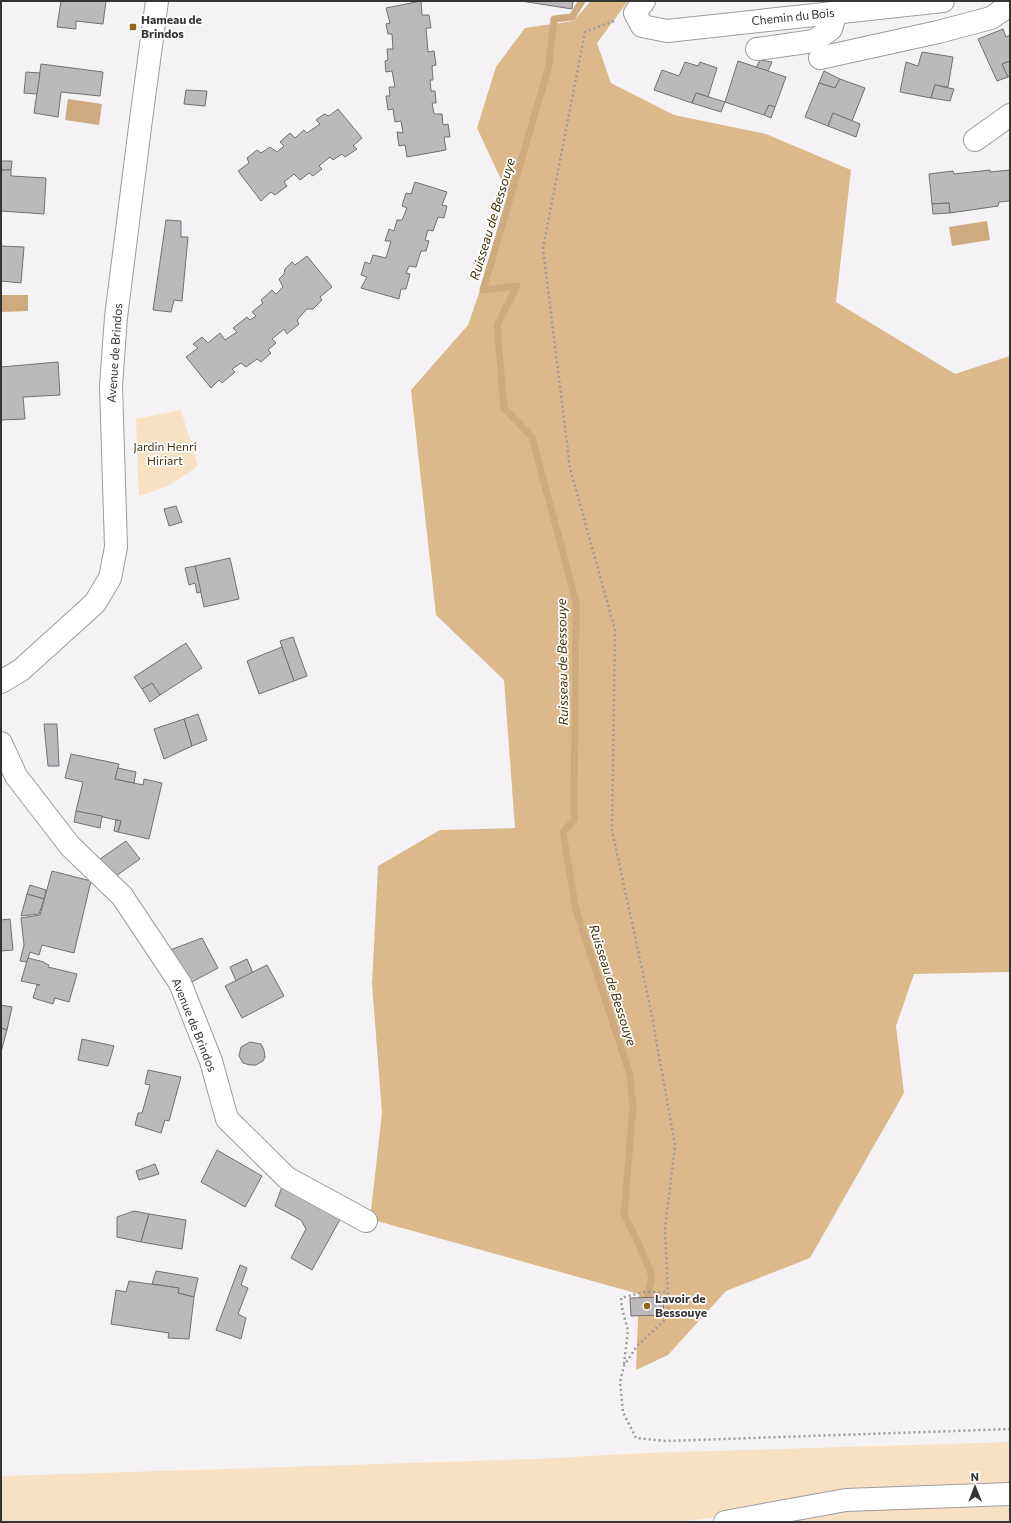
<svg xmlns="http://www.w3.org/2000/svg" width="1011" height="1523" font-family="Commissioner,sans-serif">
	<rect width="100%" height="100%" fill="#f5f2f6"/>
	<g fill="#f8e1c2">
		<path d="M181 410 198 466 168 486 139 496 136 419Z"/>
		<path d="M1010 1442V1487L716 1517 681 1522H1V1476L535 1459 644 1453Z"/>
		<path d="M1010 1498V1522H756L822 1509Z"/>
	</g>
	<path fill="#dcb98a" d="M591 1H628L597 43 611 83 674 115 766 134 851 170 836 302 955 374 1010 356V972L914 974 896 1026 904 1093 810 1258 726 1291 668 1355 636 1370 639 1294 370 1219 382 1113 372 984 378 866 440 830 515 828 504 680 436 615 411 390 468 325 511 201 477 128 496 67 525 28 573 21Z"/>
	<g fill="#ceab7e">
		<path d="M68 99 102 104 99 125 65 120Z"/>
		<path d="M987 221 990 240 952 246 949 227Z"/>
		<path d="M1 295H28V311L1 312Z"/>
	</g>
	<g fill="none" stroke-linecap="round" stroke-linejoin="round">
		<path stroke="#ceab7e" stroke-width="7" d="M582 1 572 17 554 19 549 66 483 290 517 286 497 325 504 408 532 437 576 602 574 820 563 832 576 910 630 1075 633 1107 624 1214 638 1242 652 1276 648 1296"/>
	</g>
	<g fill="#bcb9bd" stroke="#737074">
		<path d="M61 1H106L103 24 76 21V29L57 27Z"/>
		<path d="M421 1 422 15H429L431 28H426L428 52 434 51 436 65 432 66 433 80H430L431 91H435L436 103H432L434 114H442L443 125 448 124 450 137H444L446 150 407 157 405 145 399 146 397 132 403 133 401 121 395 122 393 109 388 110 386 96H390L389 87H395L392 71 386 72 385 61 388 60 387 49H393L392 34H388L386 24 390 23 386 8Z"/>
		<path d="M521 1H573L572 9Z"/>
		<path d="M1003 29 1006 37 1010 35V61L1002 64 1008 77 997 81 978 39Z"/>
		<path d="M922 52 953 57 948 87 935 85 931 98 900 92 906 62 918 66Z"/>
		<path d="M760 60 772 62 768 71 756 68Z"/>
		<path d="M738 61 786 77 775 107 769 105 764 115 725 102Z"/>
		<path d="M1010 61V76L1008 77 1002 64Z"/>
		<path d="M685 62 698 66 700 62 717 68 708 97 696 93 692 103 654 90 662 70 679 76Z"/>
		<path d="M41 64 103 72 100 96 61 92 58 117 34 113Z"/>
		<path d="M824 71 840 79 835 88 819 83Z"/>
		<path d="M26 72 40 73 37 94 24 93Z"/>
		<path d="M840 79 865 88 852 121 833 113 828 126 805 117 819 83 835 88Z"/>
		<path d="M935 85 954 89 950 101 931 98Z"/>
		<path d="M186 90 207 91 205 106 184 104Z"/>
		<path d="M696 93 725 102 721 112 692 103Z"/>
		<path d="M769 105 775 107 771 118 764 115Z"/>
		<path d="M338 109 362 138 353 146 357 149 345 157 342 154 333 160 330 157 319 166 322 169 313 176 309 173 300 180 294 174 284 182 287 186 275 195 271 192 261 201 238 171 249 163 247 158 257 150 261 153 270 147 277 152 284 146 280 142 290 133 295 138 304 130 307 133 320 124 316 120 324 114 329 116Z"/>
		<path d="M833 113 860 124 856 137 828 126Z"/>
		<path d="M1 161H12L11 170H1Z"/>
		<path d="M1 170H11V176L46 178 44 214 1 211Z"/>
		<path d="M990 170V172L1010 170V201L999 202 998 206 950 213 949 203 932 204 929 174 953 171 954 174Z"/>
		<path d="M415 182 447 192 442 205 447 206 444 218 438 217 433 231 428 230 425 240 429 241 426 251H421L416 267 409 266 406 273 410 274 406 289H401L399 299 361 288 367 277 361 275 365 262 370 264 373 255 386 258 391 241H385L389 229 394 231 397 220H402L407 208 402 206 406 193 411 194Z"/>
		<path d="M949 203 950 213 933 214 932 204Z"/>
		<path d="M166 220 181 221V237H188L182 301 174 300 171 312 153 310Z"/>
		<path d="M1 246 24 247 21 283 1 281Z"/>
		<path d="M307 256 332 287 320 297 322 300 313 309H307L297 320 299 324 287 334 284 329 272 339 276 343 268 350 271 353 261 362 257 359 246 367 241 363 232 369 235 372 222 383 219 380 211 388 186 357 198 348 193 344 202 337 208 343 220 333 225 340 237 332 233 328 247 317 250 320 256 316 252 312 263 303 261 300 272 290 276 294 283 287 279 279 284 274 285 269 292 262 295 265Z"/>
		<path d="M58 362 60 395 23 397 25 419 1 420V367Z"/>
		<path d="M176 506 182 522 169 526 164 509Z"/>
		<path d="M230 558 239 599 204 607 195 566Z"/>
		<path d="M195 566 201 592 197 593 195 583 189 585 185 568Z"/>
		<path d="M293 637 307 676 294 681 280 641Z"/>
		<path d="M186 643 202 668 160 695 152 683 142 689 134 677Z"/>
		<path d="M282 647 294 681 259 694 247 661Z"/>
		<path d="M152 683 160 695 150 702 142 689Z"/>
		<path d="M198 714 207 740 192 746 184 719Z"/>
		<path d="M184 719 192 746 164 759 154 729Z"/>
		<path d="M44 724H57L59 766H48Z"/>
		<path d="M71 754 119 764 115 779 143 785 144 779 162 783 149 839 118 832 121 821 76 811 83 782 65 778Z"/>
		<path d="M118 768 136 772 134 783 115 779Z"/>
		<path d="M76 811 102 816 100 828 74 822Z"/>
		<path d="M116 820 121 821 118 832 114 831Z"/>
		<path d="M126 841 140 859 116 876 100 859Z"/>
		<path d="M52 871 91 881 74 953 42 945 39 955 30 952 27 962 20 961 24 945 21 918 40 915Z"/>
		<path d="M30 885 46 890 44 899 27 894Z"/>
		<path d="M27 894 44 899 39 914 21 916Z"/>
		<path d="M10 919 13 950 1 951V920Z"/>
		<path d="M202 938 218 968 188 984 170 950Z"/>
		<path d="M28 958 44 962V963L49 965 48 967 77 974 69 1002 55 998 53 1004 33 998 37 985H40L21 981Z"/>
		<path d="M247 959 253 973 236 981 230 967Z"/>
		<path d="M267 965 284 996 242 1018 225 986Z"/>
		<path d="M1 1005 12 1007 7 1030 1 1028Z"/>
		<path d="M1 1028 7 1030 1 1052Z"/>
		<path d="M82 1039 114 1046 108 1066 78 1060Z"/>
		<path d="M250 1042 261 1044 264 1050 265 1057 263 1061 256 1065H250L243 1063 239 1056 241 1047Z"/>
		<path d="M148 1070 181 1077 169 1121 165 1120 161 1133 135 1125 138 1113H142L150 1085 145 1084Z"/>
		<path d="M217 1150 262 1176 245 1207 201 1182Z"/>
		<path d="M155 1164 159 1174 139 1180 136 1171Z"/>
		<path d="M283 1184 342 1216 312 1270 291 1258 306 1229 301 1220 275 1206Z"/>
		<path d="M134 1211 149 1214 141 1242 117 1237V1217Z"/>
		<path d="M149 1214 186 1220 182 1249 141 1242Z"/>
		<path d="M240 1265 247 1268 241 1285 248 1288 238 1314 246 1318 241 1339 216 1330Z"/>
		<path d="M156 1271 198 1278 194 1297 178 1293 179 1288 152 1284Z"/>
		<path d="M129 1281 179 1288 178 1293 194 1297 189 1339 168 1338 169 1333 111 1324 116 1290 126 1292Z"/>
		<path d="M663 1297 664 1315 631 1316 630 1298Z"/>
	</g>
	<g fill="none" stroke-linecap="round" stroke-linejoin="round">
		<g stroke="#9d9b9f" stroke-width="24">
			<g id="minor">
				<path d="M644 1 635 13 642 26 667 31 943 1"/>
				<path d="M757 49 814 41 831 29 836 12"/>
				<path d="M820 58 938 32 991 18 1004 9 1005 1"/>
				<path d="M975 140 1010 115"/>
				<path d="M1 682 21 670 95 603 110 578 116 547 111 386 116 317 140 127 157 1"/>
				<path d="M1 743 16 776 70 846 122 896 180 983 211 1061 227 1119 287 1178 366 1221"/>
				<path d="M725 1522 846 1500 1010 1494"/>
			</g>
		</g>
		<g stroke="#9c9a9d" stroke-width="2.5" stroke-dasharray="2 3" stroke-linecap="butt">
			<path d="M614 21 585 32 543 248 570 468 615 630 612 830 650 1006 675 1145 665 1229 669 1316 637 1346 624 1366 620 1382 623 1412 636 1438 666 1441 1010 1429"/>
			<path d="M624 1364 628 1331 622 1308 621 1298 644 1292H668"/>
		</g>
		<use href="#minor" stroke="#fff" stroke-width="22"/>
	</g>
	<g fill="#956515" stroke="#fff" stroke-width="1.5">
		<rect x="129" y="23" width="8" height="8" rx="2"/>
		<circle cx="647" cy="1306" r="4"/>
	</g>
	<g text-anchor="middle" stroke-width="3.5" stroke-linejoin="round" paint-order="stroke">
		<g font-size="12" fill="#353435" stroke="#fff">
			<text transform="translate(793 17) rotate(-6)" y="4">Chemin du Bois</text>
			<text transform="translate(115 353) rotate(-86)" y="4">Avenue de Brindos</text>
			<text transform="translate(194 1025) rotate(68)" y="4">Avenue de Brindos</text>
		</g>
		<g font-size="12" font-weight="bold" fill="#353435" stroke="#fff" text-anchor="start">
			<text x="141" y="24">Hameau de<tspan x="141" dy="14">Brindos</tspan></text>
			<text x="655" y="1303">Lavoir de<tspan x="655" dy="14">Bessouye</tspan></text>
		</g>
		<g font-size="12" fill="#4d3410" stroke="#fff">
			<text x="165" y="451">Jardin Henri<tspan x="165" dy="14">Hiriart</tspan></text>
		</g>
		<g font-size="13" font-style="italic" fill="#462e08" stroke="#fff">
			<text transform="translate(492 219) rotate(-73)" y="5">Ruisseau de Bessouye</text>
			<text transform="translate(562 662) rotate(-91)" y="5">Ruisseau de Bessouye</text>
			<text transform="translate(613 985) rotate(72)" y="5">Ruisseau de Bessouye</text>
		</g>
	</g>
	<rect width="1011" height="1523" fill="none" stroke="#353435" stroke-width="4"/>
	<g transform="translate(975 1487) rotate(359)" stroke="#ffffff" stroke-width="3" paint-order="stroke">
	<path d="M0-3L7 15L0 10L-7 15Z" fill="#353435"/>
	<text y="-6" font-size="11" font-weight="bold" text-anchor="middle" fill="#353435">N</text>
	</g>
</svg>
